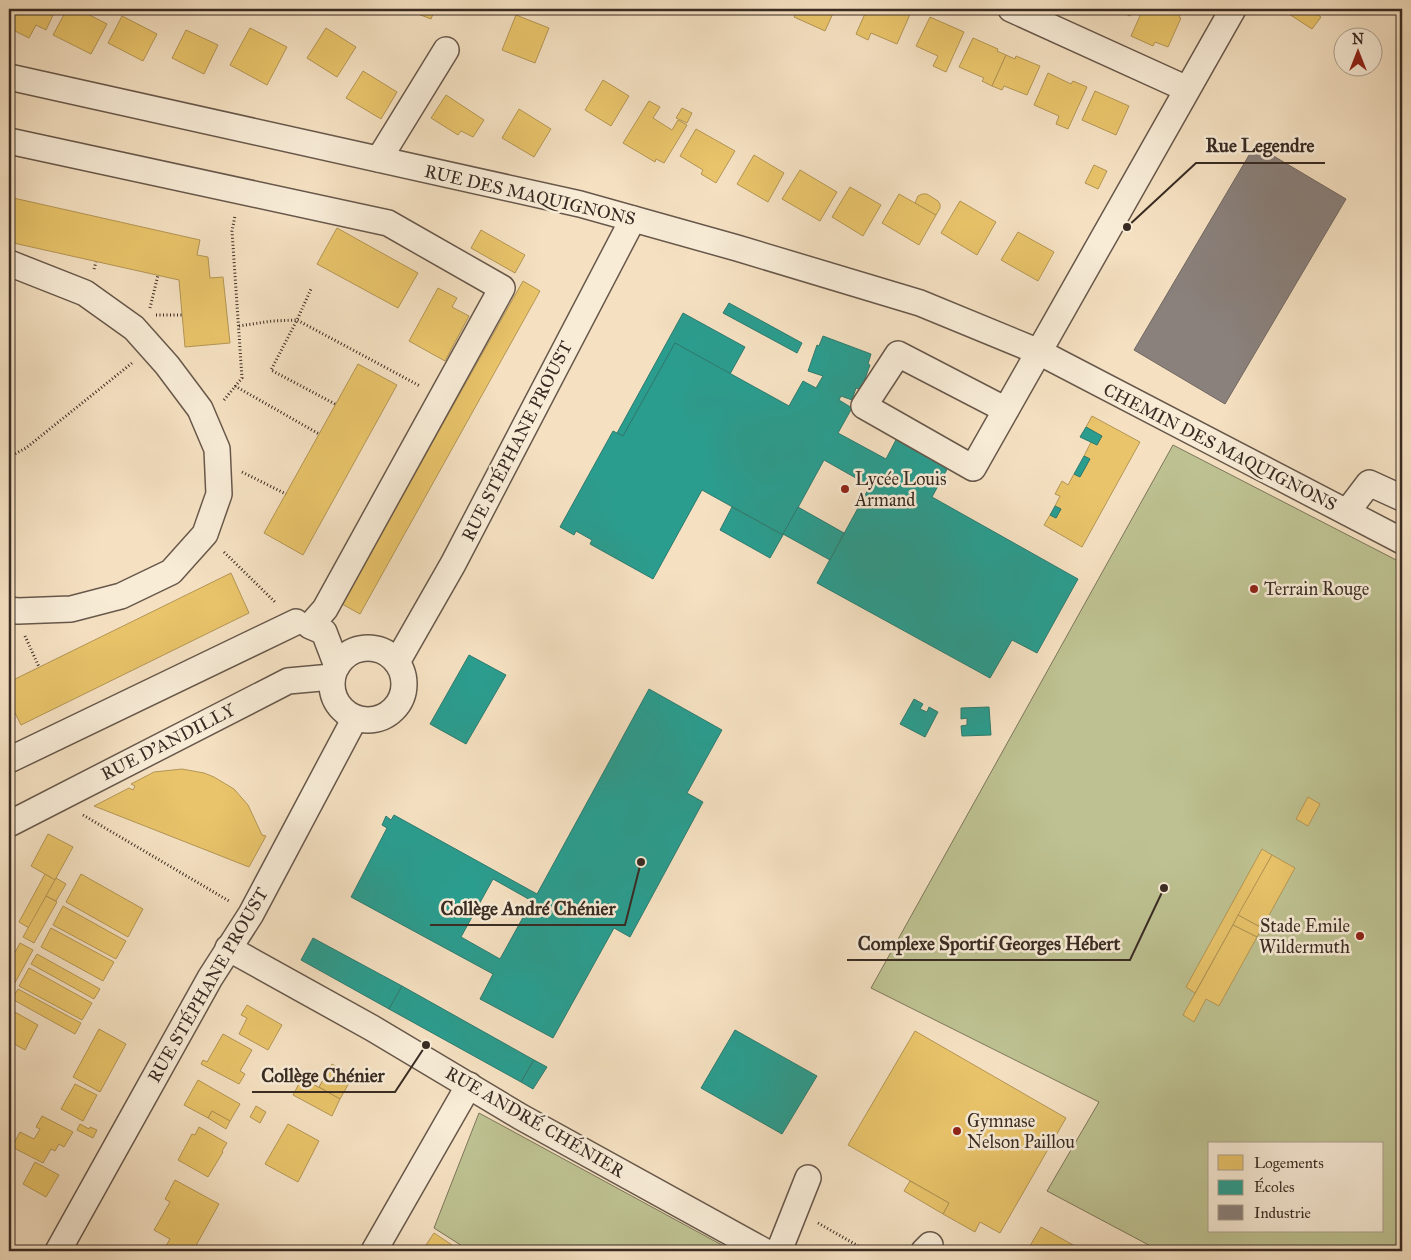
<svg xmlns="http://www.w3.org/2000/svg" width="1411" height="1260" font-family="'IM FELL Great Primer',serif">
	<rect width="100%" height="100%" fill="#f5e1c2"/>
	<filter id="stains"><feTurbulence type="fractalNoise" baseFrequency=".004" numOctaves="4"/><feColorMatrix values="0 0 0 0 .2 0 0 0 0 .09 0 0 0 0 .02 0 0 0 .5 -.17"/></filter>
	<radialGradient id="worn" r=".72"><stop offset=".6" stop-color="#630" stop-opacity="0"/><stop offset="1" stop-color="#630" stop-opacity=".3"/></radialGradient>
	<g fill="#bec292" stroke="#7c765a" fill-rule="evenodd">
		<path d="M1173 445 1402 563V1251H1160L1047 1191 1099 1102 871 988ZM1210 1144H1382V1231H1210Z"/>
		<path d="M479 1113 733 1251H470L434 1228Z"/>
	</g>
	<g fill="#e9c46a" stroke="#b49655">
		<path d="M9 9H50L55 11 46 30 36 25 29 38 9 28Z"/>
		<path d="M67 9H78L107 24 91 54 53 35Z"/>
		<path d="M405 9H435L431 19Z"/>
		<path d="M798 9H835L825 31 794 17Z"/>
		<path d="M867 9H902L911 12 897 44 871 33 868 40 856 34Z"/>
		<path d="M1114 9H1133L1130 16Z"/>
		<path d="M1143 9H1183L1179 17 1181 18 1168 47 1155 42 1153 46 1131 36Z"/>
		<path d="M1293 9H1308L1321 17 1312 29 1289 14Z"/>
		<path d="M516 15 549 28 535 63 502 50Z"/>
		<path d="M122 16 157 34 143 61 108 43Z"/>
		<path d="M930 17 964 32 946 72 933 66 938 56 916 46Z"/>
		<path d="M250 28 287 47 267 85 230 65Z"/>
		<path d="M326 28 356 47 337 77 307 58Z"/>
		<path d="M186 30 218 45 204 74 172 58Z"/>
		<path d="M973 38 998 49 997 51 1006 55 992 86 982 81 984 78 959 67Z"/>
		<path d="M1006 55 1015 59 1016 56 1040 66 1027 95 1004 86 1002 90 992 86Z"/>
		<path d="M363 71 397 92 381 119 346 98Z"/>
		<path d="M1048 73 1071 84 1073 81 1087 87 1068 129 1056 124 1059 116 1034 105Z"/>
		<path d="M603 80 629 96 611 126 585 110Z"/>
		<path d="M1095 91 1129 106 1116 135 1082 120Z"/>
		<path d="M446 95 484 120 473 137 461 131 458 135 431 118Z"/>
		<path d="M649 101 660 107 653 118 672 130 678 120 687 125 664 163 656 159 655 162 623 143Z"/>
		<path d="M682 108 692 113 687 123 676 118Z"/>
		<path d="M519 109 551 129 534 157 502 138Z"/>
		<path d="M696 129 735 151 716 183 701 174 703 170 680 156Z"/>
		<path d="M754 155 784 173 768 202 737 184Z"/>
		<path d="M1094 165 1107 171 1098 189 1085 183Z"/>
		<path d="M800 170 837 192 820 221 782 199Z"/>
		<path d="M850 187 881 205 863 236 832 217Z"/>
		<path d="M899 194 936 215 919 245 882 223Z"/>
		<path d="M922 194H927L938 201 940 204V208L936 215 915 203 918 196Z"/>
		<path d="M9 197 200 240 197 255 208 257 210 278 223 277 230 343 185 347 179 280 9 242Z"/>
		<path d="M960 201 996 222 977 255 941 233Z"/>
		<path d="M337 228 418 273 398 308 317 264Z"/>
		<path d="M481 230 525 255 515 273 471 248Z"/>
		<path d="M1018 232 1054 252 1038 281 1001 260Z"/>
		<path d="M523 281 540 291 360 614 342 604Z"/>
		<path d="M438 288 457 298 452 307 469 316 445 361 409 341Z"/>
		<path d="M358 364 397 385 303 555 264 533Z"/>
		<path d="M1092 416 1140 442 1082 547 1044 525 1050 515 1056 518 1061 509 1055 506 1060 496 1055 494 1062 481 1068 485 1074 474 1080 477 1090 459 1084 456 1091 442 1097 445 1102 436 1086 427Z"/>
		<path d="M231 573 249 613 21 725 14 711 9 713V682Z"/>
		<path d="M182 769 204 773 214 777 234 789 248 805 262 835 266 836 249 867 94 806 129 788 133 790 135 786 131 784 154 772Z"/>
		<path d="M1308 797 1320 804 1308 826 1296 819Z"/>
		<path d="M48 834 73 847 55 880 31 866Z"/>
		<path d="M1262 849 1272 855 1195 993 1186 987Z"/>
		<path d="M1272 855 1295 868 1262 928 1238 915Z"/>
		<path d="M45 874 55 880 29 928 19 922Z"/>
		<path d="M81 874 143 909 128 937 66 902Z"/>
		<path d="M56 878 66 884 56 901 46 896Z"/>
		<path d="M46 896 57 902 34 943 23 937Z"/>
		<path d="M63 906 126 941 116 959 53 925Z"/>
		<path d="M1238 915 1262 928 1257 937 1233 925Z"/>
		<path d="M1233 925 1257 937 1219 1006 1206 999 1194 1022 1183 1015Z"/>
		<path d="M51 928 114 962 103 981 41 947Z"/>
		<path d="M20 943 33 950 12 988 9 986V964Z"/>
		<path d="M37 954 100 989 94 999 31 964Z"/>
		<path d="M29 968 92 1003 82 1020 19 986Z"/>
		<path d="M18 989 81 1023 75 1034 12 999Z"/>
		<path d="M247 1005 282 1025 268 1050 239 1034 247 1018 241 1015Z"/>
		<path d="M13 1011 38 1025 25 1050 9 1041V1019Z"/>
		<path d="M99 1029 126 1044 100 1092 73 1077Z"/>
		<path d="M915 1031 1066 1118 1000 1233 980 1222 975 1232 943 1214 949 1203 848 1145Z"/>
		<path d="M223 1034 252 1050 240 1071 245 1074 239 1084 201 1064 203 1060 207 1062Z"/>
		<path d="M332 1064 353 1076 340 1099 319 1087Z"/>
		<path d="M302 1078 340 1099 332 1116 293 1095Z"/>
		<path d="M198 1080 240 1104 230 1121 212 1111 208 1118 184 1105Z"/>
		<path d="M75 1084 97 1095 83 1121 61 1109Z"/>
		<path d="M256 1106 266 1112 260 1123 250 1117Z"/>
		<path d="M212 1111 230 1121 226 1129 208 1118Z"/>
		<path d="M42 1116 73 1132 64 1147 59 1144 55 1151 51 1149 43 1163 12 1147 20 1132 34 1139 40 1129 36 1127Z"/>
		<path d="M80 1124 89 1129 90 1127 97 1130 93 1138 77 1130Z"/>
		<path d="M288 1124 319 1141 298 1182 265 1164Z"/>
		<path d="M199 1127 227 1143 222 1151 223 1152 208 1177 178 1160 192 1134 195 1135Z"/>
		<path d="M35 1162 59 1175 46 1197 23 1184Z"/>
		<path d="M175 1180 219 1204 193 1251H163L170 1239 154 1230 170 1202 165 1199Z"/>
		<path d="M910 1181 949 1203 943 1214 904 1191Z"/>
		<path d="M1041 1227 1082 1250V1251H1027Z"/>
		<path d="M434 1233 452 1245 448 1251H422Z"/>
	</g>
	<g fill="#2a9d8f" stroke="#2e7b6f" fill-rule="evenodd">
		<path d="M729 303 802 343 797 353 723 313Z"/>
		<path d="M683 313 745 347 730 374 675 343 623 436 617 433Z"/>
		<path d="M823 336 871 354 868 364 870 365 861 390 856 388 852 400 841 396 839 400 852 408 838 433 886 459 899 434 951 462 932 497 1078 579 1037 653 1012 640 990 678 817 583 870 486 824 460 783 535 702 490 653 579 590 544 592 540 576 531 574 535 560 527 613 431 623 436 675 343 789 406 803 381 816 388 823 376 808 371 817 345 819 346Z"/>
		<path d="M1086 427 1102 436 1097 445 1080 437Z"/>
		<path d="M1084 456 1090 459 1080 477 1074 474Z"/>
		<path d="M1055 506 1061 509 1056 518 1050 515Z"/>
		<path d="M732 507 783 535 770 558 720 530Z"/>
		<path d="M798 507 844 533 830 560 783 534Z"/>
		<path d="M469 655 506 675 466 744 430 724Z"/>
		<path d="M649 689 722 730 687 793 703 802 630 937 614 928 553 1038 480 999 493 974 351 897 387 828 382 825 386 816 391 820 394 815 537 894ZM493 879 532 901 500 959 461 937Z"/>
		<path d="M914 699 923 704 920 709 927 712 929 707 938 712 925 737 900 724Z"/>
		<path d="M989 707 991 735 962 736 961 726 967 725V718L961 719V708Z"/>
		<path d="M313 938 402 986 389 1009 301 960Z"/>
		<path d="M402 986 534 1060 521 1082 389 1009Z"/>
		<path d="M735 1030 817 1076 782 1134 701 1088Z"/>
		<path d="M534 1060 547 1067 533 1089 521 1082Z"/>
	</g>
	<path fill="#8a817c" stroke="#726761" d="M1255 145 1346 199 1225 404 1134 350Z"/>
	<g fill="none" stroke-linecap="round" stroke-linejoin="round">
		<g stroke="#68584b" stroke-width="28">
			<g id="minor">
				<path d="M1011 9 1187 89"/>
				<path d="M9 77 580 204 737 248 920 303 1039 352 1402 541"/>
				<path d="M9 141 388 223 502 288 325 609 310 626 324 632 337 666"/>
				<path d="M379 159 446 50"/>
				<path d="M9 263 85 293 134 328 167 365 200 409 217 449 219 494 205 534 171 572 121 596 71 609 18 611 9 610"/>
				<path d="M1006 410 898 354 864 406 973 468C1060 316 1146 161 1233 9"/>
				<path d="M1347 512 1369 483 1402 498"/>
				<circle cx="368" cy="684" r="36"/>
				<path d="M397 662 453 564 633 219"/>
				<path d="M9 760 296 622"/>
				<path d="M9 824 288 681 332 677"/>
				<path d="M228 948 372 1028 521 1117 764 1251"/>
				<path d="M58 1251 210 978 251 914 355 718"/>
				<path d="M374 1251 469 1085"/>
				<path d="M779 1251 808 1178"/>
				<path d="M924 1251 930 1245"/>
			</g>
		</g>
		<g stroke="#392b23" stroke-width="3" stroke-dasharray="1 2.5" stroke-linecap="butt">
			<path d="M94 269 96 262"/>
			<path d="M150 308 158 275"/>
			<path d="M156 315H182"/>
			<path d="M239 326 272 321 297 320 311 289"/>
			<path d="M235 386 319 434"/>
			<path d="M224 400 242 378 232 231 235 216"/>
			<path d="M335 404 271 370 297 320 420 386"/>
			<path d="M9 457 26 448 132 363"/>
			<path d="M242 472 286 494"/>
			<path d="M224 552 276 603"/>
			<path d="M25 636 39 667"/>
			<path d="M83 815 229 901"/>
			<path d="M818 1223 867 1251"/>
		</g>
		<use href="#minor" stroke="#f8ecd7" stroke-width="25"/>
	</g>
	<g fill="#8f2418" stroke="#f8ecd7" stroke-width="2">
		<circle cx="845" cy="489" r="5"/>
		<circle cx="1254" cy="589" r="5"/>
		<circle cx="1360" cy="936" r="5"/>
		<circle cx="957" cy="1131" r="5"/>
	</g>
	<g text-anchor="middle" stroke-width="5" stroke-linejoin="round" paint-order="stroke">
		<g font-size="18" fill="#392b23" stroke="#f8ecd7">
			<text transform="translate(530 195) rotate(13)" y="6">RUE DES MAQUIGNONS</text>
			<text transform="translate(517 441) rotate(-63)" y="6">RUE STÉPHANE PROUST</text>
			<text transform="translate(1220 447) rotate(27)" y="6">CHEMIN DES MAQUIGNONS</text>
			<text transform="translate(168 742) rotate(-27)" y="6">RUE D'ANDILLY</text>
			<text transform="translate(208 985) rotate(-60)" y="6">RUE STÉPHANE PROUST</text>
			<text transform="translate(535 1122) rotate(30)" y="6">RUE ANDRÉ CHÉNIER</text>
		</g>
		<g font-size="18" fill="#392b23" stroke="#f8ecd7" text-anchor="start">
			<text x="855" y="485">Lycée Louis<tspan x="855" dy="21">Armand</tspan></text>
			<text x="1264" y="595">Terrain Rouge</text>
			<text x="1350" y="932" text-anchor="end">Stade Emile<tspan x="1350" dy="21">Wildermuth</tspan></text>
			<text x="967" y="1127">Gymnase<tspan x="967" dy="21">Nelson Paillou</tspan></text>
		</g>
	</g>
	<path fill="none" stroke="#392b23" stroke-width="2" d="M1127 227L1196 163H1325M641 862L625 925H430M1164 888L1130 960H847M426 1045L395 1092H252"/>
	<g fill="#392b23" stroke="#f8ecd7" stroke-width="2">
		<circle cx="1127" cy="227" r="5"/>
		<circle cx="641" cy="862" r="5"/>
		<circle cx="1164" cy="888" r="5"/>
		<circle cx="426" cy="1045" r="5"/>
	</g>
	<g font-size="19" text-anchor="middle" font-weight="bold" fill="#392b23" stroke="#f8ecd7" stroke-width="5" stroke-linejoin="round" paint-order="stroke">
		<text x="1260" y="152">Rue Legendre</text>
		<text x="528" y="915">Collège André Chénier</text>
		<text x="989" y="950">Complexe Sportif Georges Hébert</text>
		<text x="323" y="1082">Collège Chénier</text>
	</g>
	<rect width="1411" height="1260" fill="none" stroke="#f5e1c2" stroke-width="30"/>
	<rect x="10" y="10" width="1391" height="1240" fill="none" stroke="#392b23" stroke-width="2.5"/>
	<rect x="15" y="15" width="1381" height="1230" fill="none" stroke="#392b23"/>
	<rect x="1208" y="1142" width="175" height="90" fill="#f8ecd7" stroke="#ac9f8f"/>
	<rect x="1218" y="1155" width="25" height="15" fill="#e9c46a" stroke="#ac9f8f"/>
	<text x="1254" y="1168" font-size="15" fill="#392b23">Logements</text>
	<rect x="1218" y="1180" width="25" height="15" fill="#2a9d8f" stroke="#ac9f8f"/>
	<text x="1254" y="1192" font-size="15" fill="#392b23">Écoles</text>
	<rect x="1218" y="1205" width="25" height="15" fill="#8a817c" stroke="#ac9f8f"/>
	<text x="1254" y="1218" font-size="15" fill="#392b23">Industrie</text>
	<g transform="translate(1358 52)"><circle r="24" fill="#f8ecd7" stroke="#ac9f8f"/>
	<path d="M0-4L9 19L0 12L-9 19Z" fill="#8f2418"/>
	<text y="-8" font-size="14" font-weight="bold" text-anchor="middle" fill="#392b23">N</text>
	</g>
	<rect width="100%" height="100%" filter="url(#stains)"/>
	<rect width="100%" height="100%" fill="url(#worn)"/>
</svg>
